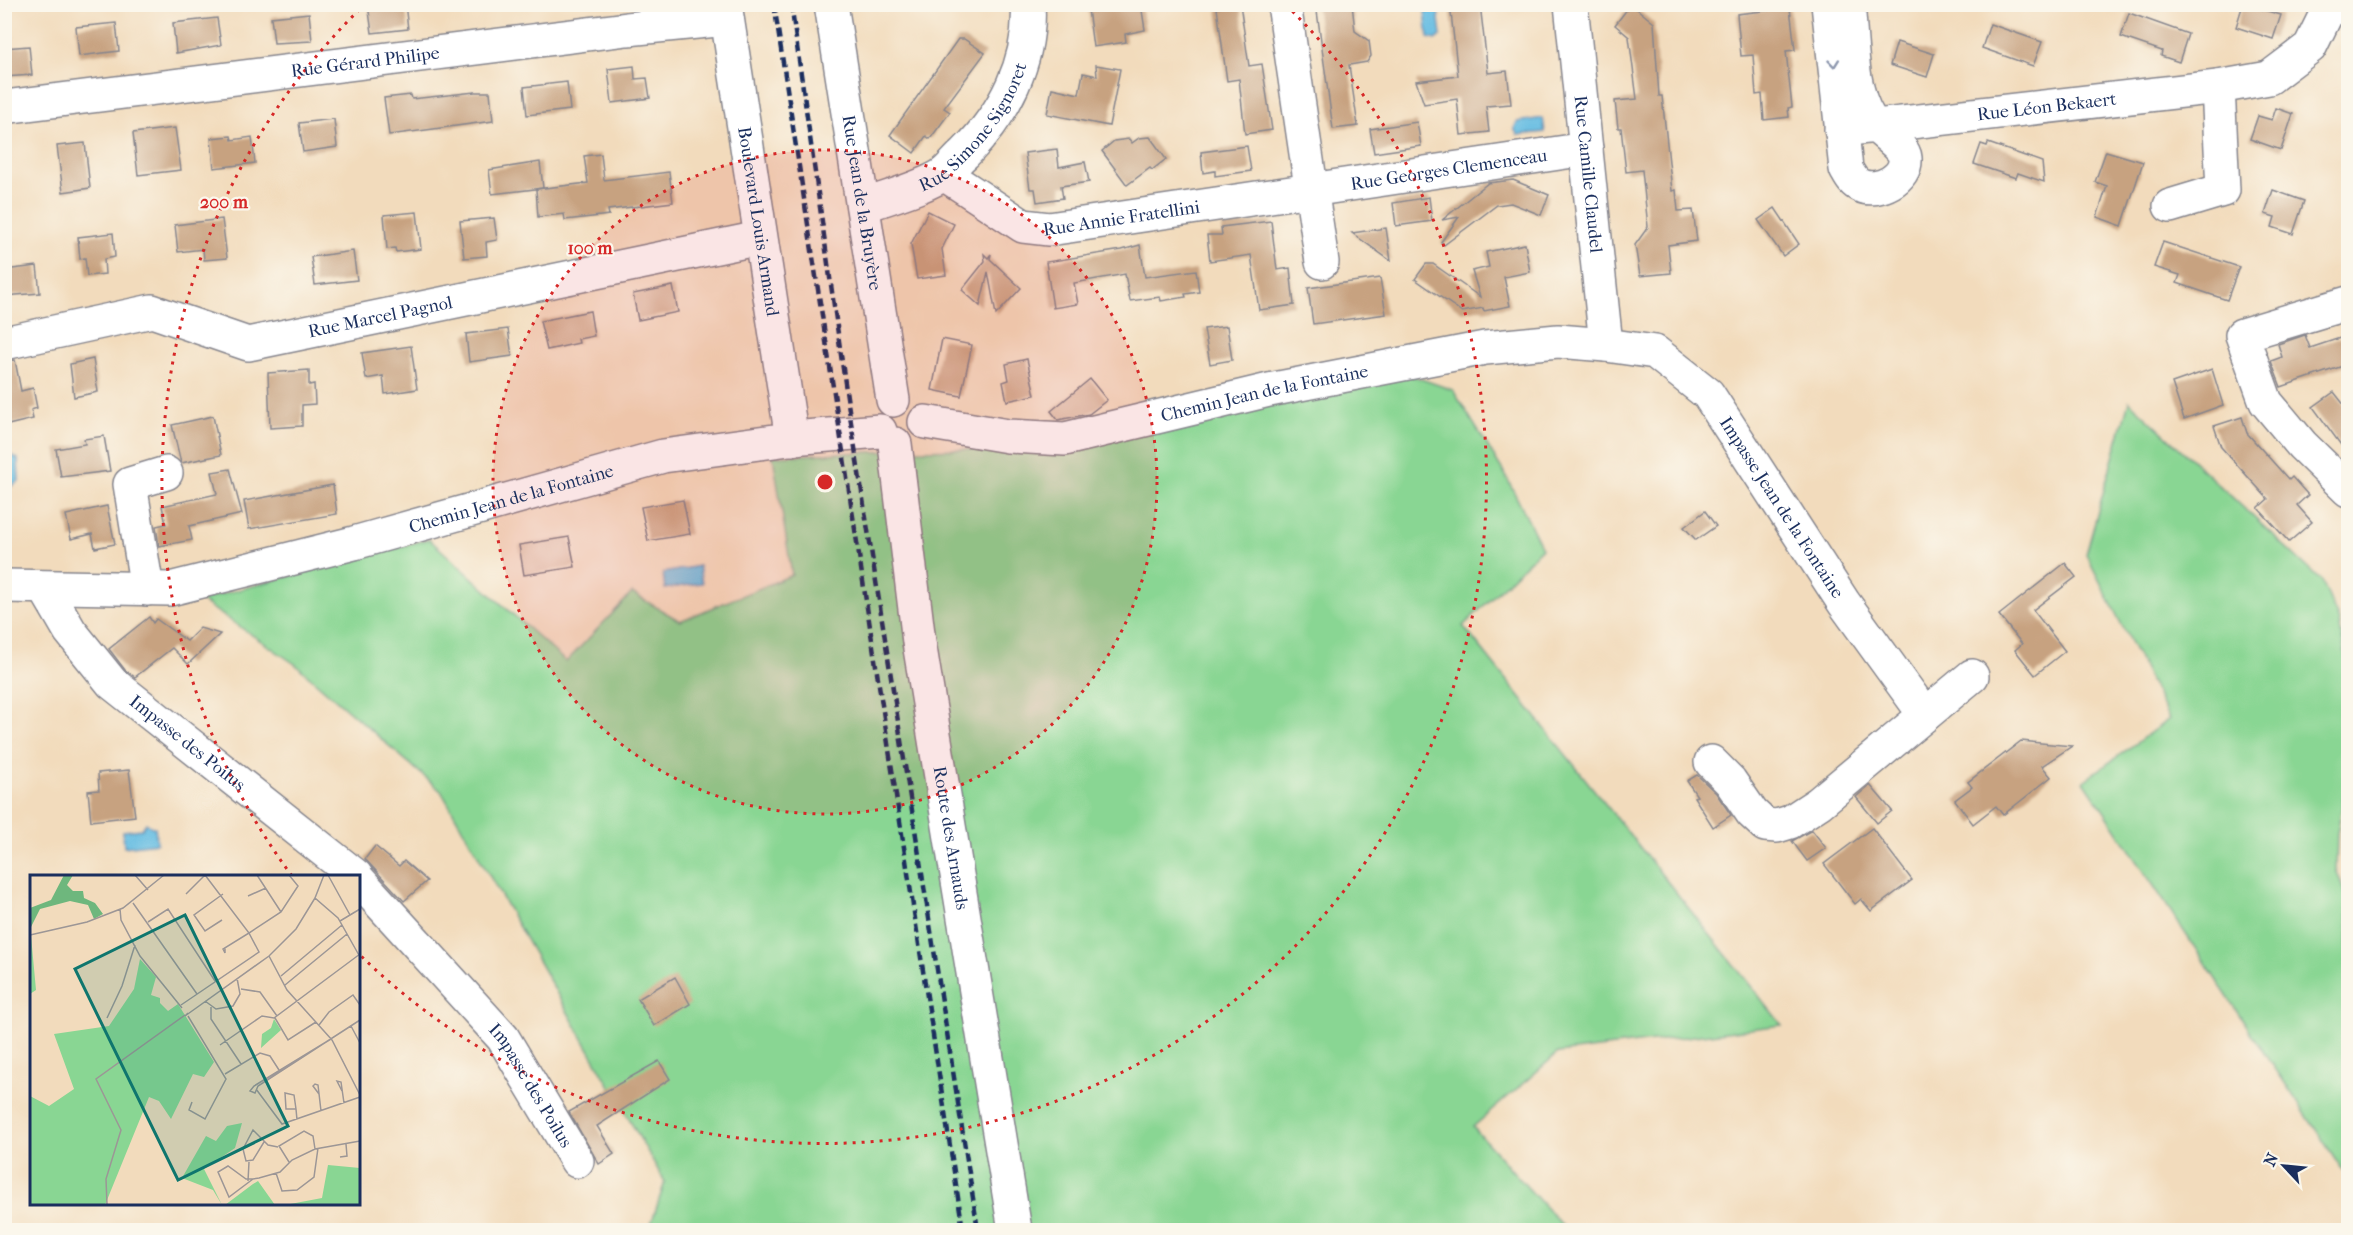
<svg xmlns="http://www.w3.org/2000/svg" width="2353" height="1235" font-family="'IM FELL French Canon',serif">
	<rect width="100%" height="100%" fill="#fbf7ec"/>
	<filter id="ink" filterUnits="userSpaceOnUse"><feTurbulence type="fractalNoise" baseFrequency=".0167" numOctaves="2"/><feDisplacementMap in="SourceGraphic" scale="12" xChannelSelector="R" yChannelSelector="G"/><feConvolveMatrix kernelMatrix="1 2 1 2 8 2 1 2 1" color-interpolation-filters="sRGB"/></filter>
	<filter id="wash" filterUnits="userSpaceOnUse"><feTurbulence type="fractalNoise" baseFrequency=".008" numOctaves="4" result="noise"/><feDisplacementMap in="SourceGraphic" scale="24" xChannelSelector="R" yChannelSelector="G"/><feGaussianBlur stdDeviation="1.35" result="paint"/><feColorMatrix in="noise" values="0 0 0 0 0 0 0 0 0 0 0 0 0 0 0 0 0 1.4 0 .05"/><feComposite in="paint" operator="in"/></filter>
	<g filter="url(#wash)">
		<rect width="100%" height="100%" fill="#f2dbbc"/>
		<g fill="#89d693" stroke="#528278" stroke-width="1.5">
			<path d="M1404 373 1453 390 1505 474 1542 548 1463 626 1782 1025 1558 1053 1473 1127 1566 1230H649L665 1182 441 791 295 664 200 600 429 539 566 662 632 593 680 621 792 575 773 456 920 450 1082 447Z"/>
			<path d="M2129 401 2322 581 2339 621 2348 672V773L2337 833 2336 870 2348 900V1178L2084 781 2169 719 2086 554Z"/>
		</g>
		<g fill="#64bce2" stroke="#4076a0" stroke-width="1.5">
			<path d="M1438 10 1441 36 1435 40 1428 38 1425 11Z"/>
			<path d="M1543 118 1545 132 1518 135 1514 129 1517 122Z"/>
			<path d="M11 455 18 459 19 481 12 486 6 481 5 460Z"/>
			<path d="M699 566 702 583 665 589 663 573Z"/>
			<path d="M146 823 152 827H155L157 843 124 847 123 831 142 829Z"/>
		</g>
		<g id="blocks">
			<g fill="#c7a280">
				<path d="M368 4H405L408 29 372 33Z"/>
				<path d="M1117 4H1141L1145 30 1125 34 1126 42 1093 47 1088 9Z"/>
				<path d="M1240 4 1249 66 1262 64 1272 130 1245 134 1239 79 1227 81 1217 8Z"/>
				<path d="M1316 4H1352L1355 31 1369 41 1371 56 1367 62 1349 65 1358 126 1333 129Z"/>
				<path d="M1450 4H1480L1488 73 1507 71 1511 104 1486 106 1489 132 1461 135 1457 99 1424 104 1416 81 1458 76Z"/>
				<path d="M1631 4 1654 23 1659 96H1662L1672 191 1676 190 1678 211 1693 210 1697 241 1668 245 1671 273 1640 276 1635 245 1648 227 1642 170 1626 172 1621 128H1618L1615 101 1637 99 1629 37 1615 25Z"/>
				<path d="M2243 4 2281 15 2273 39 2236 27Z"/>
				<path d="M1790 8 1795 50 1786 51 1792 107 1788 108 1789 117 1764 120 1762 94 1756 95 1753 55 1741 56 1737 14Z"/>
				<path d="M309 13 312 41 274 43 271 17Z"/>
				<path d="M2129 13 2188 34 2179 62 2161 56 2162 51 2121 37Z"/>
				<path d="M217 18 221 45 176 53 173 23Z"/>
				<path d="M116 23 119 51 79 56 76 27Z"/>
				<path d="M1990 24 2042 42 2033 66 1982 48Z"/>
				<path d="M958 39H964L985 53 944 108 950 112 930 139 926 136 914 153 890 135Z"/>
				<path d="M1897 42 1934 54 1927 77 1890 65Z"/>
				<path d="M29 46 32 75 4 77V48Z"/>
				<path d="M1096 65 1120 69 1109 126 1047 114 1052 88 1079 94 1083 73 1097 76Z"/>
				<path d="M634 66 635 79 647 78 650 98 612 103 608 69Z"/>
				<path d="M567 82 570 110 527 115 524 87Z"/>
				<path d="M475 92H490L493 121 389 135 384 98 411 95 412 99Z"/>
				<path d="M2276 108 2293 114 2281 150 2250 139 2258 116 2272 120Z"/>
				<path d="M334 119 337 147 303 152 299 123Z"/>
				<path d="M1417 122 1421 146 1374 153 1370 129Z"/>
				<path d="M175 128 181 170 138 175 133 133Z"/>
				<path d="M231 136 232 140 252 137 255 163 214 168 211 138Z"/>
				<path d="M1150 137 1166 159 1152 170 1150 168 1127 185 1102 151 1114 141 1129 139 1132 143 1139 138Z"/>
				<path d="M85 143 90 188 63 192 57 146Z"/>
				<path d="M1988 143 2042 162 2044 182 2018 173 2016 178 1974 164 1981 144 1987 146Z"/>
				<path d="M1247 146 1251 171 1215 176V171L1203 173 1201 152Z"/>
				<path d="M1057 149 1059 167 1085 162 1089 182 1061 186 1063 198 1037 202 1035 189H1030L1025 153Z"/>
				<path d="M2106 151 2143 162 2122 226 2097 217 2107 186 2095 182Z"/>
				<path d="M601 154 604 180 669 172 673 202 608 210 609 215 565 220 564 214 538 217 536 189 588 183 584 156Z"/>
				<path d="M540 162 543 188 492 194 489 170Z"/>
				<path d="M1513 180 1549 195 1541 215 1511 203 1497 205 1444 245 1441 242 1459 217 1442 220 1488 183Z"/>
				<path d="M2273 190 2304 201 2293 234 2272 227 2275 217 2265 214Z"/>
				<path d="M1429 197 1432 221 1396 226 1393 203Z"/>
				<path d="M1775 208 1799 244 1783 256 1758 220Z"/>
				<path d="M928 211 954 224 942 249 946 275 917 279 911 244Z"/>
				<path d="M417 212 421 249 396 252 395 248 387 249 384 215Z"/>
				<path d="M494 218 497 240 486 242 487 256 464 258 460 221Z"/>
				<path d="M222 219 227 258 204 260 203 249 178 252 175 225Z"/>
				<path d="M1271 221 1277 270 1290 268 1294 305 1259 310 1251 255 1210 261 1207 235H1222L1221 227Z"/>
				<path d="M1386 228 1391 261 1352 233Z"/>
				<path d="M113 233 115 257 104 259 105 274 87 276 85 258 80 259 78 237Z"/>
				<path d="M2163 242 2239 267 2227 300 2177 283 2180 275 2154 267Z"/>
				<path d="M1525 244 1530 272 1504 277 1510 306 1484 311 1483 308 1462 312 1415 279 1426 264H1433L1480 297 1472 271 1489 267 1486 252Z"/>
				<path d="M1140 245 1145 277 1196 270 1199 292 1185 294 1186 297 1161 301 1160 297 1130 301 1125 274 1074 283 1078 304 1053 308 1046 262 1122 250Z"/>
				<path d="M353 251 357 280 315 285 311 257Z"/>
				<path d="M984 254 988 258 991 254 990 259 1021 288 996 315 988 272 980 306 962 290 985 261Z"/>
				<path d="M37 266 40 293 4 296V270Z"/>
				<path d="M1380 278 1386 314 1313 324 1308 288Z"/>
				<path d="M673 286 678 312 638 320 633 294Z"/>
				<path d="M590 311 594 336 578 339 579 343 547 350 540 321Z"/>
				<path d="M1227 326 1232 360 1210 364 1204 329Z"/>
				<path d="M508 329 512 356 469 362 466 334Z"/>
				<path d="M2305 335 2310 348 2349 335V364L2281 387 2271 361 2282 357 2278 344Z"/>
				<path d="M942 339 972 345 961 396 932 390Z"/>
				<path d="M411 346 417 389 385 394 383 376 366 379 362 353Z"/>
				<path d="M93 359 98 392 74 397 70 364Z"/>
				<path d="M1027 359 1035 395 1007 401 1003 382 1009 380 1006 364Z"/>
				<path d="M15 360 21 391 33 388 37 408 31 410 33 419 4 426V361Z"/>
				<path d="M2212 369 2223 405 2184 419 2172 383Z"/>
				<path d="M309 370V385L314 384 315 404 302 405V426L270 428 268 373Z"/>
				<path d="M1090 379 1107 400 1089 414 1058 420 1051 411Z"/>
				<path d="M2334 392 2349 411V456L2313 407Z"/>
				<path d="M213 416 221 455 181 463 172 425Z"/>
				<path d="M2242 417 2247 433 2289 480 2292 477 2308 495 2297 505 2312 522 2289 542 2258 508 2268 499 2221 447 2214 426Z"/>
				<path d="M104 436 110 471 61 477 56 449 85 444 84 439Z"/>
				<path d="M230 469 242 514 189 526 192 540 159 546 156 526 166 524 162 506 217 494 212 472Z"/>
				<path d="M333 485 337 514 249 529 244 501Z"/>
				<path d="M683 500 690 534 648 541 641 507Z"/>
				<path d="M107 506 115 544 95 548 92 534 71 539 66 515Z"/>
				<path d="M1705 511 1716 526 1696 540 1684 527Z"/>
				<path d="M569 537 575 567 524 575 519 545Z"/>
				<path d="M2065 563 2076 577 2033 610 2065 651 2035 675 2015 650 2022 644 1999 615Z"/>
				<path d="M149 617 153 623 156 619 187 641 200 628 220 634 188 664 172 648 135 677 125 670 109 649Z"/>
				<path d="M2021 741 2072 746 2042 766 2051 777 2003 815 1996 806 1973 824 1955 800 1972 787 1968 782Z"/>
				<path d="M129 770 135 816 91 821 88 791 99 790 98 773Z"/>
				<path d="M1697 775 1716 793 1731 815 1713 827 1694 797 1697 796 1687 781Z"/>
				<path d="M1870 785 1892 811 1877 823 1856 797Z"/>
				<path d="M1872 828 1912 880 1871 911 1861 899 1855 904 1824 864Z"/>
				<path d="M1812 830 1826 848 1807 861 1792 841Z"/>
				<path d="M375 846 399 866 404 861 427 881 404 901 365 859Z"/>
				<path d="M675 977 690 1004 654 1026 638 999Z"/>
				<path d="M659 1061 670 1079 597 1126 614 1154 599 1164 569 1112Z"/>
			</g>
		</g>
	</g>
	<g filter="url(#ink)">
		<use href="#blocks" fill-opacity="0" stroke="#86858d" stroke-width="1.5"/>
		<g fill="none" stroke-linecap="round" stroke-linejoin="round">
			<g stroke="#86858d" stroke-width="36">
				<g id="minor">
					<path id="s1" d="M725 4 792 439"/>
					<path id="s2" d="M831 4 893 400"/>
					<path d="M1284 4 1322 262"/>
					<path id="s3" d="M1571 4 1606 345"/>
					<path d="M1828 4 1846 169C1850 176 1853 183 1861 186 1878 193 1907 179 1905 158 1904 145 1878 132 1869 118 1850 88 1852 39 1848 4"/>
					<path id="s4" d="M4 107 627 29 727 19"/>
					<path id="s5" d="M1841 130 2218 87 2269 78 2310 47 2331 4"/>
					<path id="s6" d="M944 174 1023 226 1049 229 1586 149"/>
					<path id="s7" d="M863 206C885 198 928 186 945 173 952 167 958 159 965 153 1004 114 1032 61 1028 4"/>
					<path d="M2170 206 2223 190 2218 87"/>
					<path d="M2348 303 2242 335 2266 402 2302 445 2348 490"/>
					<path id="s8" d="M4 343 152 311 248 344 760 238"/>
					<path id="s9" d="M925 422 1008 436 1065 439 1269 390 1485 348 1558 341 1606 345 1655 352 1708 394 1844 603 1925 715 1819 803 1790 822 1777 826 1765 825 1752 813 1730 781 1711 762"/>
					<path id="s10" d="M895 444 919 642 1015 1230"/>
					<path id="s11" d="M4 586 170 589 354 543 663 456 804 437 880 431"/>
					<path id="s12" d="M45 588 70 631 112 683 356 876"/>
					<path d="M147 589 130 484 166 473"/>
					<path d="M1925 715 1972 676"/>
					<path id="s13" d="M358 879 503 1038 577 1161"/>
				</g>
			</g>
			<use href="#minor" stroke="#fff" stroke-width="33"/>
			<g stroke="#1b2f5e" stroke-width="4.5" stroke-dasharray="9 4.5" stroke-linecap="butt">
				<path d="M774 4 963 1230"/>
				<path d="M791 4 847 397 978 1230"/>
			</g>
		</g>
		<defs><path id="oneway-chevron" d="M-2-3.5L2.5 0L-2 3.5" fill="none" stroke-width="1.6" stroke-linecap="round" stroke-linejoin="round" transform="scale(1.5)"/></defs>
		<use stroke="#8d97ae" href="#oneway-chevron" transform="translate(1834 63) rotate(84)"/>
	</g>
	<circle cx="825" cy="482" r="332" fill="#d62828" fill-opacity=".12"/>
	<g fill="none" stroke="#d62828" stroke-width="3" stroke-dasharray="3 6">
		<circle cx="825" cy="482" r="332"/>
		<path d="M292 876A663 663 0 0 1 364 5M1286 5A663 663 0 1 1 360 955"/>
	</g>
	<g text-anchor="middle" stroke-width="4.5" stroke-linejoin="round" paint-order="stroke">
		<g font-size="18" fill="#1b2f5e" stroke="#fbf7ec">
			<text dy="6" stroke="none"><textPath href="#s4" startOffset="364">Rue Gérard Philipe</textPath></text>
			<text dy="6" stroke="none"><textPath href="#s5" startOffset="207">Rue Léon Bekaert</textPath></text>
			<text dy="6" stroke="none"><textPath href="#s7" startOffset="142">Rue Simone Signoret</textPath></text>
			<text dy="6" stroke="none"><textPath href="#s6" startOffset="525">Rue Georges Clemenceau</textPath></text>
			<text dy="6" stroke="none"><textPath href="#s3" startOffset="171">Rue Camille Claudel</textPath></text>
			<text dy="6" stroke="none"><textPath href="#s2" startOffset="201">Rue Jean de la Bruyère</textPath></text>
			<text dy="6" stroke="none"><textPath href="#s6" startOffset="194">Rue Annie Fratellini</textPath></text>
			<text dy="6" stroke="none"><textPath href="#s1" startOffset="220">Boulevard Louis Armand</textPath></text>
			<text dy="6" stroke="none"><textPath href="#s8" startOffset="388">Rue Marcel Pagnol</textPath></text>
			<text dy="6" stroke="none"><textPath href="#s9" startOffset="346">Chemin Jean de la Fontaine</textPath></text>
			<text dy="6" stroke="none"><textPath href="#s11" startOffset="519">Chemin Jean de la Fontaine</textPath></text>
			<text dy="6" stroke="none"><textPath href="#s9" startOffset="945">Impasse Jean de la Fontaine</textPath></text>
			<text dy="6" stroke="none"><textPath href="#s12" startOffset="213">Impasse des Poilus</textPath></text>
			<text dy="6" stroke="none"><textPath href="#s10" startOffset="398">Route des Arnauds</textPath></text>
			<text dy="6" stroke="none"><textPath href="#s13" startOffset="270">Impasse des Poilus</textPath></text>
		</g>
	</g>
	<g transform="translate(30 875)">
		<rect width="330" height="330" fill="#f2dbbc"/>
		<path d="M1 61 6 115 0 119V62ZM110 84 126 102 121 120 130 123V128L138 136 148 129 184 187 174 202 163 199 141 244 129 226 119 222 75 330H0V221L19 231 44 214 24 159 79 151 104 114ZM244 144 251 155 231 173 232 159 241 153ZM212 248 205 273 174 294 192 330 183 315 152 303 176 261 186 266 197 251ZM298 290 330 293V330H255L292 323ZM228 306 245 330H195L223 309Z" fill="#89d693"/>
		<path d="M34 0H43L37 10 43 16H53L54 23 65 28 73 39 64 44 58 30 40 26 10 34 0 54V33L21 25Z" fill="#6eb77d"/>
		<path fill="none" stroke="#9c9696" stroke-width="1.5" d="M105 0 118 15M175 0 219 58 193 74 195 78V73M227 0 251 37M294 0 285 23 308 43 330 82M298 0 320 40M156 19 175 0M218 21 236 13M103 28 167 119M90 34 91 45 110 81 152 133M192 45 175 56 164 40 193 19M310 46 330 34M118 47 138 34 185 106M0 60 57 47 93 33 134 0M239 81 257 115 302 165 330 220M251 101 312 50M255 110 317 59M211 114 230 117 247 141M175 126 186 134 203 131 210 119 207 103M151 130 229 77 219 58 251 37 268 11 259 0M181 132V144L211 189M158 138 155 141 239 81 266 54 285 23M158 141 196 204 175 244 159 235 162 227M77 143 92 111 105 70M245 143 258 165 286 147M289 150 299 137 323 120 330 130M321 151 330 168M301 164 224 211 220 216 225 218 228 211 330 145M190 170 232 141 244 143 330 79M195 199 230 178 240 181 249 195M226 214 252 249 330 222M312 216 307 206 311 207 314 228M289 219 283 211 285 209 288 210 291 236M266 234H256L255 218 264 220 266 234 267 245M234 267 223 285 216 286 213 274 223 255 238 270 248 272M310 282 317 281 316 269M259 287 249 271 274 256 283 261 285 274M246 298 252 316 267 315 284 302 288 273M223 304 199 322 188 297 198 291 216 304H223L229 303 250 297 262 285 285 274 330 266M218 306 219 287M77 330 76 304 91 255 66 204 155 140"/>
		<path fill="#0f766e" fill-opacity="0.15" stroke="#0f766e" stroke-width="3" d="M155 40 258 251 148 305 45 94Z"/>
		<rect width="330" height="330" fill="none" stroke="#1b2f5e" stroke-width="3"/>
	</g>
	<circle cx="825" cy="482" r="9" fill="#d62828" stroke="#fbf7ec" stroke-width="3"/>
	<g font-size="18" text-anchor="middle" font-weight="bold" fill="#d62828" stroke="#fbf7ec" stroke-width="4.5" stroke-linejoin="round" paint-order="stroke">
		<text x="224" y="208">200 m</text>
		<text x="590" y="254">100 m</text>
	</g>
	<rect width="2353" height="1235" fill="none" stroke="#fbf7ec" stroke-width="24"/>
	<g transform="translate(2284 1166) rotate(296)" stroke="#fbf7ec" stroke-width="4.5" paint-order="stroke">
	<path d="M0-4.5L10 22L0 15L-10 22Z" fill="#1b2f5e"/>
	<text y="-9" font-size="16" font-weight="bold" text-anchor="middle" fill="#1b2f5e">N</text>
	</g>
</svg>
